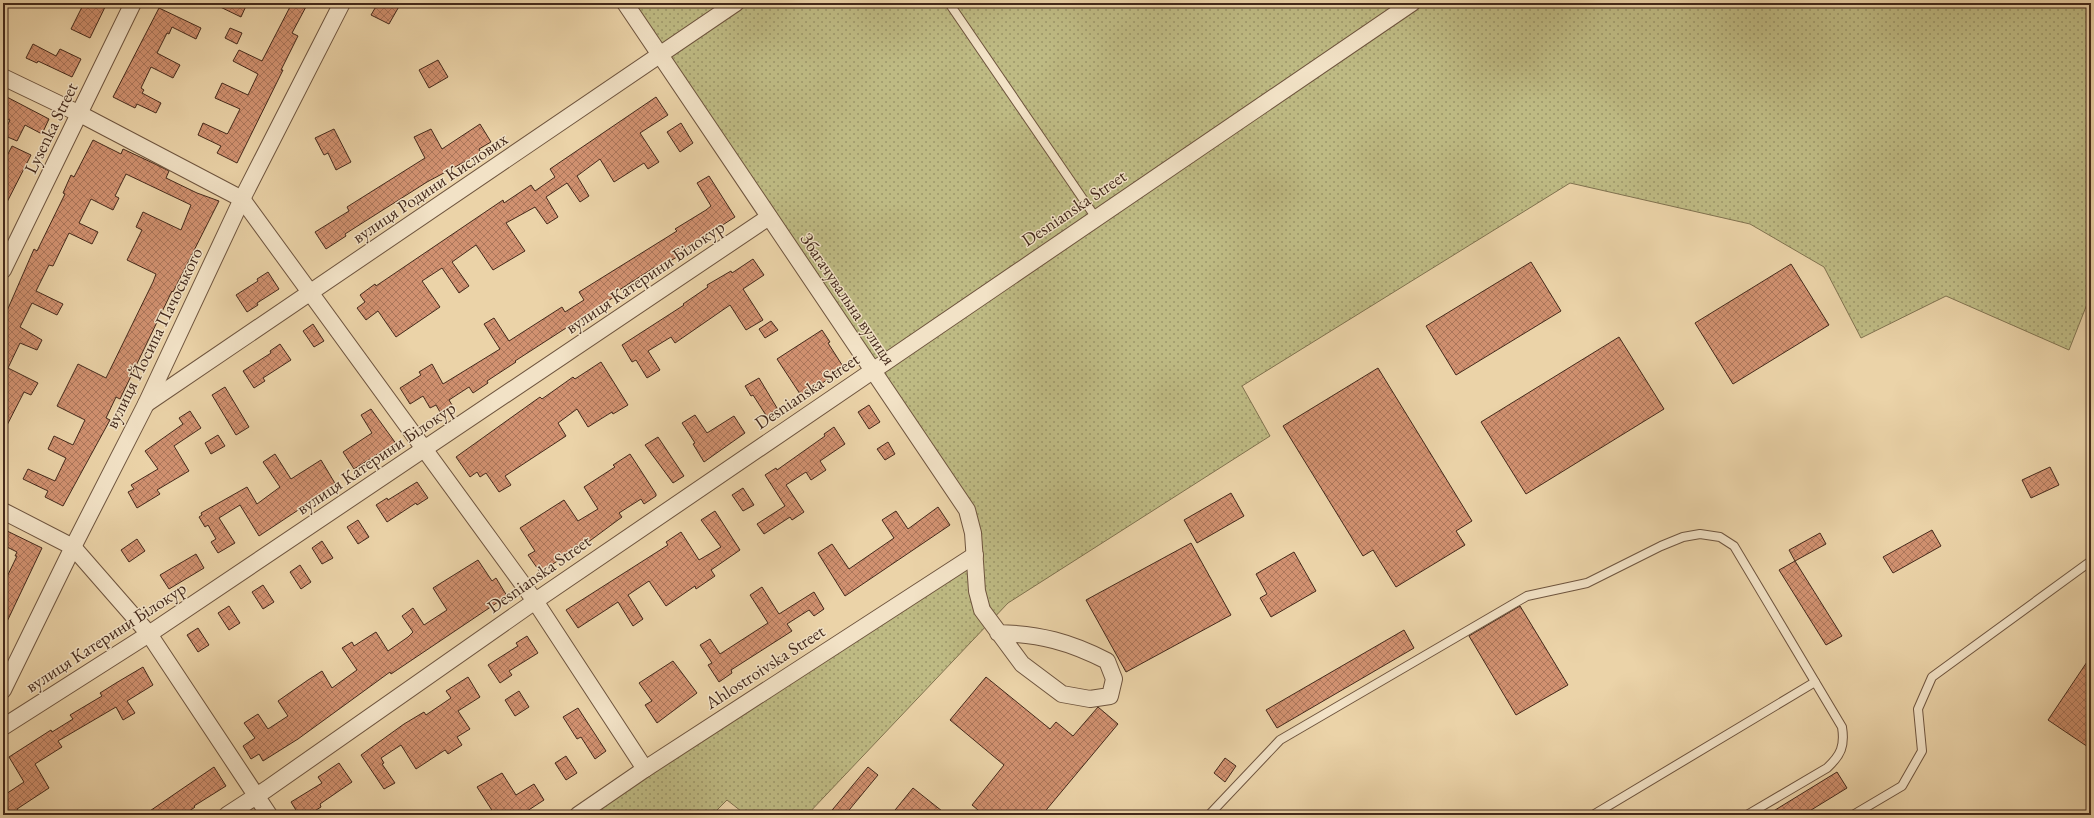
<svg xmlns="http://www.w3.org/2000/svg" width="2094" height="818" font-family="'EB Garamond',serif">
	<defs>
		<pattern id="park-dots" width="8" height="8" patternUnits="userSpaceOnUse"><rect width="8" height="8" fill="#beba83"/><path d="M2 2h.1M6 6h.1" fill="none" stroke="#9c976a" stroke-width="1.8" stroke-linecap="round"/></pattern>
		<pattern id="building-cross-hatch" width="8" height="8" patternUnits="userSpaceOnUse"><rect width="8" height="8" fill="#d19170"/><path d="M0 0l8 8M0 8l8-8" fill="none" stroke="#ab765b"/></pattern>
	</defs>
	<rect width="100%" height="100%" fill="#ebd3a8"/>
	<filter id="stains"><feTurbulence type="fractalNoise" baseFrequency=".005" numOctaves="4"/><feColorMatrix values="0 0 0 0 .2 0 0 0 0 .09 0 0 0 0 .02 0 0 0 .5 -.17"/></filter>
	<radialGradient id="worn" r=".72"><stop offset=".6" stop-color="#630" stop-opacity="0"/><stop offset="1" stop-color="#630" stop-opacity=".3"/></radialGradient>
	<path fill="url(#park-dots)" stroke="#81724f" d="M625 3H2091V294L2069 350 1946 296 1861 338 1824 267 1750 224 1570 183 1242 386 1270 436 1008 603 807 815H746L727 800 712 815H578L975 554 973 533Z"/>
	<g fill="url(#building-cross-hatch)" stroke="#44291b">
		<path d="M84 3H107L90 38 71 29Z"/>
		<path d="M212 3H239L246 6 241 17Z"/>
		<path d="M292 3H308L292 33 298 36 281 70H283L237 163 217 153 221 146 198 135 203 123 227 134 228 133 240 109 215 98 222 83 248 95 258 74 233 61 239 50 262 61Z"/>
		<path d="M378 3H401L389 24 371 15Z"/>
		<path d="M159 8 201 28 196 39 172 27 169 34 167 33 157 53 180 65 173 78 151 67 141 88 144 90 142 93 161 103 156 113 137 104 135 108 113 97Z"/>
		<path d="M230 28 242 33 237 44 225 38Z"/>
		<path d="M33 44 56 56 60 49 81 59 72 77 38 61 37 63 26 58Z"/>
		<path d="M438 60 448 77 429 88 419 70Z"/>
		<path d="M3 95 49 119 42 134 25 125 17 141 3 135 10 120 3 117Z"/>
		<path d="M656 97 668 115 640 133 659 162 648 169 644 163 614 182 600 159 577 176 589 196 580 202 567 183 546 197 558 217 547 224 535 207 506 223 525 251 493 270 476 245 452 262 469 286 459 293 442 268 422 281 440 307 396 337 378 311 366 320 357 308 365 302 360 295 375 284 376 286 503 200 504 203 531 185 535 191 555 177 550 169Z"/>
		<path d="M681 123 693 143 680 152 667 132Z"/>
		<path d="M480 124 491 142 479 149 481 153 427 182 345 234 346 236 326 249 315 232 349 211 347 207 425 158 414 137 431 129 442 149Z"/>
		<path d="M334 129 351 162 336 170 328 153 324 155 315 138Z"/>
		<path d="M93 140 121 154 123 149 155 164 169 171 166 178 197 193 219 201 173 292 172 291 120 399 116 397 106 418 110 420 63 506 45 497 48 491 23 479 28 469 55 481 66 458 48 449 54 436 73 445 85 420 57 406 78 364 106 378 153 282 156 274 127 260 142 230 136 227 143 212 181 230 191 205 126 174 115 196 119 198 113 210 91 199 79 223 98 232 92 244 69 233 53 266 49 265 36 291 63 304 57 315 32 303 20 327 42 340 37 350 20 343 8 368 38 383 31 395 24 392 3 433V320L34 249 37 251 65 194 63 193 71 175 74 177Z"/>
		<path d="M12 146 31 155 3 210V164Z"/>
		<path d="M709 176 735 217 676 255 677 257 656 269 655 267 613 294 614 297 515 361 516 362 487 381 488 383 473 393 469 387 449 400 452 405 440 412 436 405 430 408 423 396 410 404 400 388 421 375 419 372 432 364 443 384 500 349 484 324 494 318 509 341 562 307 565 312 584 300 579 292 677 231 675 229 706 210 711 206 697 183Z"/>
		<path d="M753 259 764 275 743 289 763 320 746 330 730 305 675 343 671 337 648 351 660 370 647 378 636 360 632 362 622 345 684 305 683 304 708 287 707 285 731 271 732 273Z"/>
		<path d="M1531 262 1561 311 1456 375 1426 326Z"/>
		<path d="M1791 264 1829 325 1733 384 1695 323Z"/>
		<path d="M268 272 279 289 257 303 258 305 247 312 236 295 258 281 257 279Z"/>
		<path d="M771 321 778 330 765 338 759 329Z"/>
		<path d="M313 324 324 341 314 347 303 331Z"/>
		<path d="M822 330 830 342 828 343 844 368 802 397 777 359Z"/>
		<path d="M1619 337 1664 409 1526 494 1481 422Z"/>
		<path d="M280 344 291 360 263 378 265 381 254 388 243 371 271 353 270 351Z"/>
		<path d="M601 362 628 405 613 414 612 412 588 427 577 409 558 423 566 436 505 476 511 485 499 492 486 473 480 477 477 472 470 477 456 457 540 397 542 399 573 377 575 379Z"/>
		<path d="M1378 368 1472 521 1456 531 1465 545 1396 587 1373 550 1363 556 1283 426Z"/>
		<path d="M759 378 780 413 769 420 753 395 751 396 745 386Z"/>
		<path d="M225 387 249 427 236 435 212 395Z"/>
		<path d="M869 405 880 422 869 429 858 412Z"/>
		<path d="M371 409 397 445 383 454 381 452 354 469 343 452 372 433 361 415Z"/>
		<path d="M190 411 201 428 174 446 189 471 157 490 160 494 137 508 128 492 134 489 131 485 158 469 145 451 183 424 179 418Z"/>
		<path d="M695 415 707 433 734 416 745 433 704 462 693 444 695 443 682 423Z"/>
		<path d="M834 427 845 444 820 461 826 470 811 480 806 472 786 485 804 512 792 520 790 517 764 534 757 524 785 506 765 475 776 468 777 470 825 436 824 434Z"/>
		<path d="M218 435 225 446 211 454 205 443Z"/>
		<path d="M658 437 684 476 673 483 645 445Z"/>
		<path d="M888 442 895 454 885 460 877 449Z"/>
		<path d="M275 454 291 479 321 460 336 485 259 536 240 505 219 518 235 543 218 553 211 542 216 539 208 525 205 527 199 517 202 515 201 513 247 487 257 504 280 487 263 462Z"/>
		<path d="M630 454 656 494V496L644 504 641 499 619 513 622 517 591 540 540 572 528 555 535 551 520 528 564 500 578 521 598 509 584 487 615 467 613 465Z"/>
		<path d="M2050 467 2059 485 2031 498 2022 480Z"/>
		<path d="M417 482 428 498 417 505 416 503 387 522 376 505 387 498 388 500Z"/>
		<path d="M743 488 754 505 743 511 732 495Z"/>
		<path d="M1231 493 1244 516 1197 543 1184 520Z"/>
		<path d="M938 507 950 525 845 596 818 553 832 544 849 569 894 538 882 520 896 511 908 529Z"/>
		<path d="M715 511 740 550 711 570 715 576 696 589 695 586 666 606 649 581 628 595 643 619 633 626 618 602 578 628 566 610 668 545 666 542 681 532 699 560 721 547 701 520Z"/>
		<path d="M358 520 369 537 358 544 347 527Z"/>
		<path d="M3 529 42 548 3 630V585L17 556H15L17 552 3 545Z"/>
		<path d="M1932 530 1941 546 1893 573 1883 557Z"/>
		<path d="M1820 533 1826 544 1795 561 1789 550Z"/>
		<path d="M137 539 145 551 129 562 121 550Z"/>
		<path d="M322 541 333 558 322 564 312 548Z"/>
		<path d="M1191 543 1231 615 1126 672 1086 600Z"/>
		<path d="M1294 552 1316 591 1271 617 1260 598 1267 594 1256 574Z"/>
		<path d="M196 554 204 568 169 589 160 575Z"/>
		<path d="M478 560 492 581 496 578 507 596 391 674 390 672 298 739 263 761 259 754 251 759 243 746 255 738 244 723 258 714 268 729 288 716 278 701 308 680 322 671 332 688 357 670 342 648 352 642 354 646 376 632 388 651 408 637 413 632 402 616 413 608 424 625 447 610 433 588Z"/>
		<path d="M1795 561 1842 636 1826 645 1779 570Z"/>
		<path d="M300 565 311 582 301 589 290 572Z"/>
		<path d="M263 585 274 602 263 609 252 592Z"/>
		<path d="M762 587 779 614 814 592 824 609 814 616 809 610 787 624 792 631 731 670 732 673 719 682 708 665 712 663 700 645 710 639 720 654 768 623 750 595Z"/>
		<path d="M229 606 240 623 229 630 218 613Z"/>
		<path d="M1520 606 1568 685 1516 715 1469 636Z"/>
		<path d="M198 628 209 645 198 652 187 635Z"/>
		<path d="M1404 630 1414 648 1277 728 1266 710Z"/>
		<path d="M527 636 538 653 509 671 512 675 500 683 488 665 518 646 516 643Z"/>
		<path d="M2091 656V749L2048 720Z"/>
		<path d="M673 661 697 693 657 723 645 705 652 701 639 683Z"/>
		<path d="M143 667 153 685 127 701 135 713 123 720 116 707 58 741 62 747 35 764 49 788 17 809 21 815H3V796L24 782 9 757 51 730 52 732 73 719 70 715 102 696 100 693 116 683Z"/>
		<path d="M468 677 480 697 458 711 470 729 457 737 462 745 448 754 445 750 416 769 401 745 381 758 384 763 382 764 395 783 384 789 361 755 404 724 424 712 426 715 451 698 446 691Z"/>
		<path d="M986 677 1050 729 1056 722 1073 736 1098 707 1118 724 1042 815H984L972 805 1004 765 950 720Z"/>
		<path d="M519 691 529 707 515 716 505 700Z"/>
		<path d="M578 708 606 751 595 759 581 737 577 739 563 717Z"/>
		<path d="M566 756 577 773 566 780 555 763Z"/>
		<path d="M1225 758 1236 766 1225 782 1214 773Z"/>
		<path d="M339 763 352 782 320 804 321 807 308 815H299L291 802 322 783 318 777Z"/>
		<path d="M214 767 226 786 194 806 195 807 184 815H144Z"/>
		<path d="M868 767 878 775 845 815H828Z"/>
		<path d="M1837 772 1847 788 1803 815H1767Z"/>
		<path d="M502 773 516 795 534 784 544 800 521 815H495L477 787Z"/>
		<path d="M913 788 947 815H891Z"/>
	</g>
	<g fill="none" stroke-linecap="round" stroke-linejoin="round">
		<g stroke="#6e543e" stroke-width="10">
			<g id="lane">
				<path d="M949 3 1096 218"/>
				<path d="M1209 815 1280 740 1527 596 1587 583 1661 546 1683 537 1700 534 1720 537 1734 546 1842 727C1845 746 1841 755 1827 768L1747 815"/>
				<path d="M1593 815 1815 682"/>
				<path d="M1853 815 1902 786 1922 751 1918 709 1932 677 2091 561"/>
			</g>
		</g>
		<g stroke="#6e543e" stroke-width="18">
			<g id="street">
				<path d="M625 3 967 510 973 533 977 591 982 610 1022 664 1062 694 1090 699 1110 696 1114 679 1107 661C1070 642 1040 634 998 633"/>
				<path d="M3 77 80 114 242 199 535 601 645 769"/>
				<path d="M3 270 133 3"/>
				<path d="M146 404 736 3"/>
				<path d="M3 511 73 547 149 634 269 815"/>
				<path d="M3 690 73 547 146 404 242 199 342 3"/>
				<path d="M3 727 149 634 769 217"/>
				<path d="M227 815 267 789 541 597 1412 3"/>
				<path d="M578 815 645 769 975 555"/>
			</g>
		</g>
		<use href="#lane" stroke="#f2e2c6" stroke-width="8"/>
		<use href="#street" stroke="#f2e2c6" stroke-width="16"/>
	</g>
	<g text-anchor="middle" stroke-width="3" stroke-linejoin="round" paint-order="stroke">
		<g font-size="18" fill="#44291b" stroke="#f2e2c6">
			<text transform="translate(51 128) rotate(-64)" y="6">Lysenka Street</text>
			<text transform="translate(430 188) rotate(-34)" y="6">вулиця Родини Кислових</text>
			<text transform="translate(1074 208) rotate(-34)" y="6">Desnianska Street</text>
			<text transform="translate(645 277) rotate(-34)" y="6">вулиця Катерини Білокур</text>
			<text transform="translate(848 299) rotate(56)" y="6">Збагачувальна вулиця</text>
			<text transform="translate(154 338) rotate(-64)" y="6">вулиця Йосипа Пачоського</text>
			<text transform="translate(807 391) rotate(-34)" y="6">Desnianska Street</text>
			<text transform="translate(376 458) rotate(-34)" y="6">вулиця Катерини Білокур</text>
			<text transform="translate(539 574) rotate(-35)" y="6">Desnianska Street</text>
			<text transform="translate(106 637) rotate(-33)" y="6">вулиця Катерини Білокур</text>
			<text transform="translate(765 667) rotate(-33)" y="6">Ahlostroivska Street</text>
		</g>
	</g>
	<rect width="2094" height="818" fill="none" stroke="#ebd3a8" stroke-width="16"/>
	<rect x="4" y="4" width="2086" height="810" fill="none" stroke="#44291b" stroke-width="2"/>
	<rect x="8" y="8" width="2078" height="802" fill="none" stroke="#44291b"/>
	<rect width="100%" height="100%" filter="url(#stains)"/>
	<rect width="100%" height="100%" fill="url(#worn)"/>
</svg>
